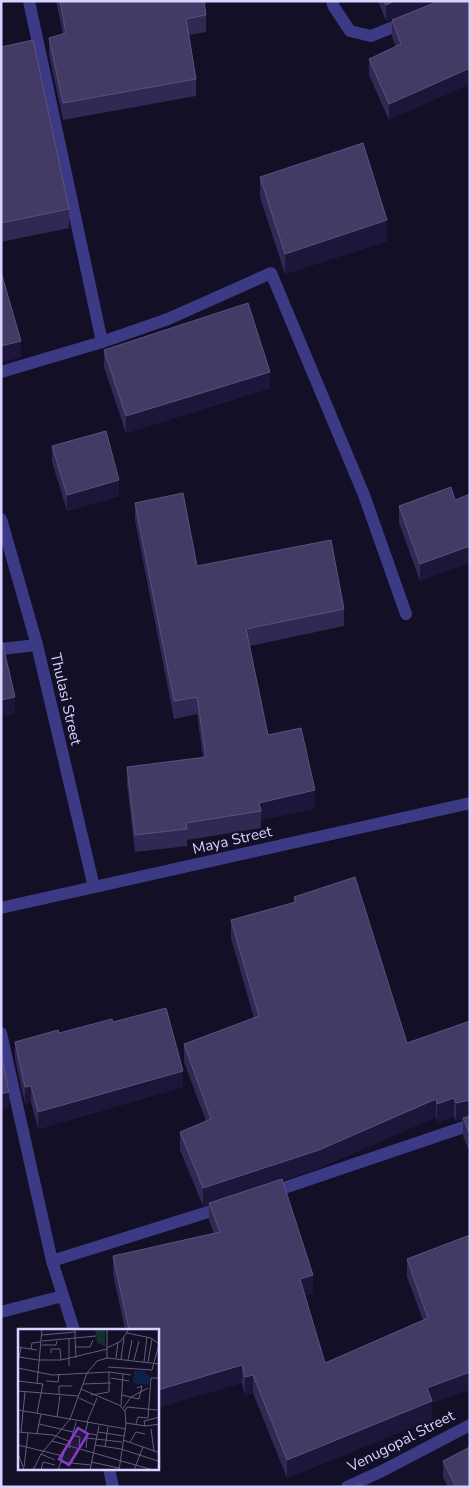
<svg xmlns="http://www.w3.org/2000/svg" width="471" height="1488" font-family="'Nunito Sans',sans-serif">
	<rect width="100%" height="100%" fill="#130f26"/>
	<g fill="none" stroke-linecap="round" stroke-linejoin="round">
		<g stroke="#3d3a85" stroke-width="12">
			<path d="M29 1 102 342"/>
			<path d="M332 1 334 7 350 31 371 36 408 21"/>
			<path d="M1 372 102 342 168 319 271 273 364 495 406 614"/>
			<path d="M1 519 37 645 94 887"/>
			<path d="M1 649 37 645"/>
			<path d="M1 1033 52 1261 74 1330"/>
			<path d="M269 1193 470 1125"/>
			<path d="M52 1261 224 1207"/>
			<path d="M1 1312 63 1296"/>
			<path d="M109 1469 113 1487"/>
			<path d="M347 1487 382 1471 470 1425"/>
		</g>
		<path stroke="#3d3a85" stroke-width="12" d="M1 908 470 803"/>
	</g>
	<g fill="#312854">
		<path d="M56 1H204L206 15V32L189 35 196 79V96L63 120 49 54V38L63 34Z"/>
		<path d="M378 1H436L386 21Z"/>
		<path d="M439 1 389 120 369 75V59L396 47 392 37V20Z"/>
		<path d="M1 47 69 209V228L1 242Z"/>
		<path d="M260 177 387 241 285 274 260 197Z"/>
		<path d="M104 350 270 388 126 433 104 367Z"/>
		<path d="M52 446 119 496 67 511 52 462Z"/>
		<path d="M451 487 420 581 399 523V506Z"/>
		<path d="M135 503 197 566 344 609V626L250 646 268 735 315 808 261 820V828L187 840V846L135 852 127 784V767L203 758 197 714 174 719 135 520Z"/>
		<path d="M294 897 407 1043 470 1021V1153L463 1136V1119L456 1121 454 1116 437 1122 436 1117 319 1168 282 1180 313 1293 305 1295 325 1363 423 1320 407 1277V1259L470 1235 432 1403V1419L287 1478 253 1393 245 1395 242 1383 158 1330H125L113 1274V1256L214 1233 209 1221V1204L203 1206 180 1150V1132L206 1121 184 1062V1044L254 1018 231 938V920L294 902Z"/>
		<path d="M113 1022 183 1087 38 1129 31 1102 25 1104 15 1058V1042Z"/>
		<path d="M443 1461 470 1487H448L443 1477Z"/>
	</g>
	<g fill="#1d163a">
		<path d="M394 1H436L386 21V5Z"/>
		<path d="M470 68V84L389 120V104Z"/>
		<path d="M387 220V241L285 274V254Z"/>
		<path d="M21 341V357L1 363V346Z"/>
		<path d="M270 372V388L126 433V416Z"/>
		<path d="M119 480V496L67 511V495Z"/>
		<path d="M470 546V563L420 581V564Z"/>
		<path d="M1 596H2V612L1 613Z"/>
		<path d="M15 697V714L1 717V700Z"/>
		<path d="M315 790V808L261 820V811L259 803Z"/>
		<path d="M183 1071V1087L38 1129V1112Z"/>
		<path d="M31 1086V1102L25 1104V1087Z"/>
		<path d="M9 1092V1108L1 1110V1094Z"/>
		<path d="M454 1098V1116L437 1122V1104Z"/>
		<path d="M436 1099V1117L319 1168 203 1206V1188Z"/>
		<path d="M470 1100V1117L456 1121V1103Z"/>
		<path d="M313 1275V1293L300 1297V1279Z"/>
		<path d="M242 1365V1383L158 1408V1390Z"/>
		<path d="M470 1372V1390L432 1403V1419L287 1478V1460L427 1388Z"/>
		<path d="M253 1375V1393L245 1395V1377Z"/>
	</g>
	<g fill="#433a66" stroke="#5a527e">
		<path d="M60 1H204L206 15 186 19 196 79 63 103 49 38 66 33Z"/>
		<path d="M384 1H394L386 5Z"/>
		<path d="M439 1H470V68L389 104 369 59 401 44 392 20Z"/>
		<path d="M33 40 69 209 1 223V47Z"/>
		<path d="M363 143 387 220 285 254 260 177Z"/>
		<path d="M1 272 21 341 1 346Z"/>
		<path d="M248 303 270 372 126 416 104 350Z"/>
		<path d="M106 431 119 480 67 495 52 446Z"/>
		<path d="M451 487 455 500 470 494V546L420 564 399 506Z"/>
		<path d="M183 493 197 566 331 540 344 609 246 629 268 735 301 728 315 790 259 803 261 811 186 823 187 829 135 835 127 767 206 757 197 697 174 701 135 503Z"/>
		<path d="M1 641H2L15 697 1 700Z"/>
		<path d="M355 877 407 1043 470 1021V1100L456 1103 454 1098 437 1104 436 1099 319 1150 203 1188 180 1132 211 1119 184 1044 259 1016 231 920 296 902 294 897Z"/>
		<path d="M166 1008 183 1071 38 1112 31 1086 25 1087 15 1042 58 1030 59 1033 112 1019 113 1022Z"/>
		<path d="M1 1055 9 1092 1 1094Z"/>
		<path d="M470 1116V1135L463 1118Z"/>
		<path d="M282 1179 313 1275 300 1279 325 1363 428 1318 407 1259 470 1235V1372L427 1388 432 1401 287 1460 253 1375 245 1377 242 1365 158 1390V1330H129L113 1256 220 1232 209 1203Z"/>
		<path d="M470 1447V1487H456L443 1461Z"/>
		<path d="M360 1483 362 1487H354Z"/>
	</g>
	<g text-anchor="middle" stroke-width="4" stroke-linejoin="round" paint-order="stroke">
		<g font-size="15" fill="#d9d4ff" stroke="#130f26">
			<text transform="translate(66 699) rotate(77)" y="5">Thulasi Street</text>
			<text transform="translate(232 840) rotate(-13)" y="5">Maya Street</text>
			<text transform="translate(401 1441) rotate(-27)" y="5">Venugopal Street</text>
		</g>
	</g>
	<g transform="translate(18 1329)">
		<rect width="141" height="141" fill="#130f26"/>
		<path d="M77 0H87V18L79 13Z" fill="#12302f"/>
		<path d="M116 42H128L127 45 132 46 131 56 115 54Z" fill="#0c2248"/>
		<path fill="none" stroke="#625e7d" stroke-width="1" d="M89 0V29M24 6 57 3M51 10V37M24 12 57 9V0M24 16H38L39 12M0 18 19 21M57 18H72L75 11M3 19 1 28 20 31H43L89 20M89 19 103 12 111 0M13 20 14 14 23 13M33 24V20H42L43 31M58 29 57 9 78 7M98 29 100 13M103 30 106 9M110 31 114 11M116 31 121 12M126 33 129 8M130 33 134 10M90 38 134 41 141 15 133 9 109 4M0 39 34 46 91 43 113 46M93 49 111 52M0 52 25 55 19 84M28 52 40 53 41 45M19 55 24 0M65 55 93 54M63 60 101 76 107 82 108 95 101 141M0 62 60 67M91 63V43M41 66V57H54M73 66 91 63M104 66 121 70 124 57 119 59M61 69 76 76M103 77 105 45M105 79 113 68 130 59M0 81 52 90 69 44 79 32 89 29 142 35M107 82 109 78 139 81M39 88 42 67M69 93 79 69M70 93 67 104 79 106M108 94 128 97 142 95M21 95 55 103M118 95 120 88 130 89 133 49H142M127 97 126 92 142 88M133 100 136 122M0 103 35 106 53 113M3 103 7 63M80 103 106 107M19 104 23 85M54 106 62 108 61 117M105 111 142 124M34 112 135 141M112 113 118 103 127 105M0 116 45 127M77 116 103 120 140 132 142 128M87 118 90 98M51 119 58 93M68 119 69 109 104 113M0 124 6 141M23 125 37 131M43 133 73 136M73 133 101 139M6 138 10 104M15 141 23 125 52 90 108 100M23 141 25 133 37 136M40 141 48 118M72 141 81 97M116 141 125 118"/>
		<path fill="#843dc5" fill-opacity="0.15" stroke="#843dc5" stroke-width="2.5" d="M60 99 70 105 51 136 41 130Z"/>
		<rect width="141" height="141" fill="none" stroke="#d9d4ff" stroke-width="2.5"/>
	</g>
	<rect width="471" height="1488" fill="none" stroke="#d9d4ff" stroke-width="5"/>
</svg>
